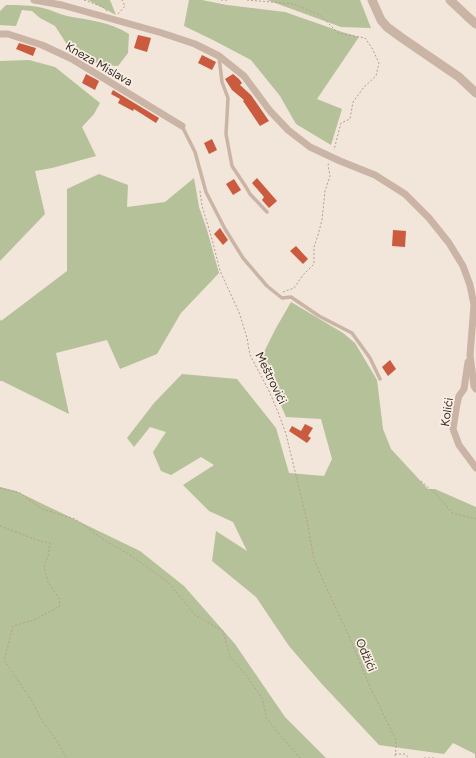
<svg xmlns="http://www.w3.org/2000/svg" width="476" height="758" font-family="Figtree,sans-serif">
	<rect width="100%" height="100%" fill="#f2e5d9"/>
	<g fill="#b5c199">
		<path d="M88 0H110L116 15Z"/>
		<path d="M189 0H202L227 5 285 12 342 32 359 37 317 99 342 109 331 145 296 124 280 96 251 60 213 40 184 26Z"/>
		<path d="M267 0H360L371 28 341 27Z"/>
		<path d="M6 5C18 5 31 5 43 8 51 10 59 14 67 16 88 20 111 22 129 34L128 53 118 66 102 65 85 59 68 46 55 26 40 18 32 11 22 10 16 26 0 25V11Z"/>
		<path d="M29 60 55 67 100 103 94 114 82 127 96 156 52 168 35 171 45 214 0 261V61Z"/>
		<path d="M99 174 128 185 127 207 165 202 194 178 199 207 207 230 219 273 181 313 157 354 120 369 107 340 56 353 69 414 2 381H0V319L1 321 67 271V189Z"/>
		<path d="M291 302 343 333 355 343 377 380 383 429 391 449 428 489H435L476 507V758H475V754L453 743 444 754 379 745 321 683 289 646 256 597 212 561 216 531 247 551 233 522 209 511 183 485 214 465 201 457 171 475 161 471 153 452 166 432 150 427 134 447 127 438 154 403 182 374 237 379 276 428 289 473 324 476 332 459 321 419 286 417 268 375 259 362 276 328Z"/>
		<path d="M0 487 16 491 140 551 184 586 235 644 285 717 326 758H0Z"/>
	</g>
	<g fill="#ca5b3f">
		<path d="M138 35 151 38 147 52 134 48Z"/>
		<path d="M19 43 36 48 33 56 16 49Z"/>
		<path d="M202 55 216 62 212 70 198 63Z"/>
		<path d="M86 74 99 81 95 90 82 83Z"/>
		<path d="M233 74 239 79 242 83 240 85 251 95 269 121 260 126 243 101 244 100 232 90 225 79Z"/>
		<path d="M113 90 159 118 156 123 134 109 133 111 118 103 120 99 111 94Z"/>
		<path d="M212 139 217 150 209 154 204 143Z"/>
		<path d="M257 178 277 201 269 208 262 200 264 197 252 183Z"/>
		<path d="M234 179 241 190 233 195 226 184Z"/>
		<path d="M220 228 228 240 223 245 214 234Z"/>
		<path d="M393 230 406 231 405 247 392 246Z"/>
		<path d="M296 246 308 259 303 264 290 251Z"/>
		<path d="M390 360 396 369 388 376 382 367Z"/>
		<path d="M305 424 313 428 308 436 311 438 307 443 289 431 292 426 301 431Z"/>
	</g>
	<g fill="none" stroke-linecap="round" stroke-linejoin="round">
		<g stroke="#b69e8f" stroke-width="1" stroke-dasharray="2 2" stroke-linecap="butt">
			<path d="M84 0 103 7 107 11"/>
			<path d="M221 0H227"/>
			<path d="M247 0 294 4 320 15 338 33 365 38 372 48 379 63 376 76 364 87 353 102 350 119 341 123 334 150"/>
			<path d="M118 14 125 6 122 0"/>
			<path d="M200 191 202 206 212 239 220 271 239 312 247 338 250 355 269 391 278 412 286 434 307 521 314 559 324 583 348 634 370 687 396 740V748L395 758"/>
			<path d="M283 292 294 288 303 275 314 264V247L318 235 322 220 325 191 330 176 328 165 329 163"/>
			<path d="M421 481 438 496 452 513 476 519"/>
			<path d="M0 488 20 493 42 509 75 519 104 540 127 553 168 582 195 615 223 631 230 657 246 675 262 698 267 719 281 736 300 758"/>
			<path d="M0 526 40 541 50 543 48 557 44 567 48 582 59 598 60 606 34 620 13 626 9 642 4 660 32 701 41 719 55 738 67 758"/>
			<path d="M395 754H405L409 758"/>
			<path d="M424 758H435"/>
		</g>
		<g stroke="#cab4a5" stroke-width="3.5">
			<path d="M219 57 222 82 228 98 226 134 232 166 246 187 250 194 267 212"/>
			<path d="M182 126 195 152 206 192 225 229 243 258 267 286 282 298 291 297 319 316 352 333 370 358 380 379"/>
		</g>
		<g stroke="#cab4a5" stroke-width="7">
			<path d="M34 0 62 5 162 33 195 44 219 56 244 76 270 111 288 130 310 147 340 161 375 175 405 194 429 218 449 243 463 266 470 285 474 305 470 355 474 386 476 389"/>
			<path d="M0 34H8L42 45 72 59 182 126"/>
			<path d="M468 362 464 389 459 396 457 404 453 429 459 445 476 468"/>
		</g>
		<g stroke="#cab4a5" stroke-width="9">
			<path d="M372 0 381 20 387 27 402 38 459 77 476 93"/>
			<path d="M450 0 468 17 476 24"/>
		</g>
	</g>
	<g text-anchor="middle" stroke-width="3.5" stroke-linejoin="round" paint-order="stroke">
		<g font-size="12" fill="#362a26" stroke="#faefe5">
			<text transform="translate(99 64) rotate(30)" y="4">Kneza Mislava</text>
			<text transform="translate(271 378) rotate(64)" y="4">Meštrovići</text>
			<text transform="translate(447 412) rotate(-81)" y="4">Kolići</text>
			<text transform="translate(366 655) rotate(67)" y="4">Odžići</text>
		</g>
	</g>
</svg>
